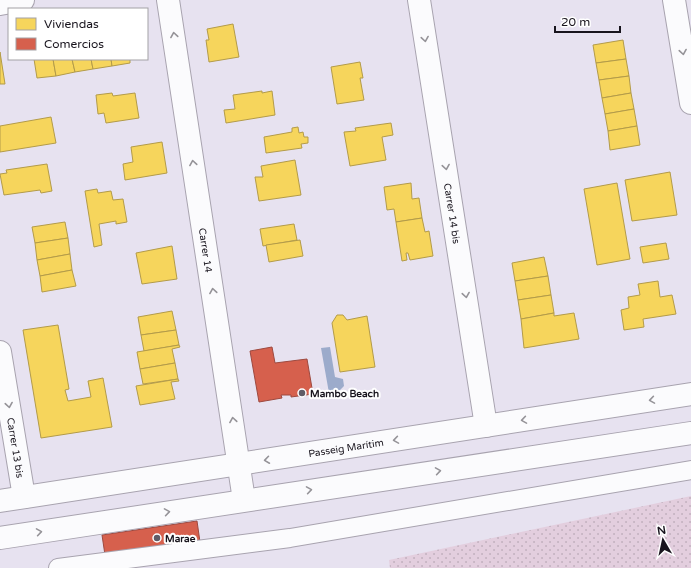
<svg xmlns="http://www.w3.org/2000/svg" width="691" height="568" font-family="'Varela Round',sans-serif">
	<defs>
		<pattern id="grass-dots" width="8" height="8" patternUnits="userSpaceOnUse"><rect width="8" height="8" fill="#e3cede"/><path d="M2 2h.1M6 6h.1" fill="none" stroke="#c2b0be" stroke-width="1.8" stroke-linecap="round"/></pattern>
	</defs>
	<rect width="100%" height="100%" fill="#e7e2f0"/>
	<path fill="url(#grass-dots)" d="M691 496V568H390L389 560Z"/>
	<path fill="#9cabcb" d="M330 347 335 377 343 379 344 386 339 391 329 393 321 348Z"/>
	<g fill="#f6d55c" stroke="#b39b49">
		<path d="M233 24 239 57 209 62 206 40H209L207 29Z"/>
		<path d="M623 40 626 59 596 63 593 45Z"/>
		<path d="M0 52 5 84H0Z"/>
		<path d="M34 59H53L56 76 37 78Z"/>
		<path d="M53 59H72L75 72 56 76Z"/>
		<path d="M72 59H91L93 69 75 72Z"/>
		<path d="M91 59H111L112 66 93 69Z"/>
		<path d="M111 59H130V63L112 66Z"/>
		<path d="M626 59 629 76 599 80 596 63Z"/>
		<path d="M360 62 363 78H360L364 100 337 104 331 67Z"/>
		<path d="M629 76 631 93 602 98 599 80Z"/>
		<path d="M262 91V93L272 91 275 115 226 123 224 110 235 109 233 95Z"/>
		<path d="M112 93 113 96 135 93 139 118 106 123 104 113 98 114 96 95Z"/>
		<path d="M631 93 634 109 605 114 602 98Z"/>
		<path d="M634 109 637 126 608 131 605 114Z"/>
		<path d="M51 117 56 143 0 152V126Z"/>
		<path d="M391 123 393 135 382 137 386 160 350 166 344 132 356 131 355 128Z"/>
		<path d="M637 126 640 145 610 150 608 131Z"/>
		<path d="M298 127 299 133 303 132 304 137H308V143L301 144 302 148 266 153 264 137 292 132V128Z"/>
		<path d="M162 142 167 173 125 180 123 164 133 162 131 147Z"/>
		<path d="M295 160 301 195 259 201 255 177H263L261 166Z"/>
		<path d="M47 164 52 191 41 193 40 190 4 195 0 174 7 173 6 170Z"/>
		<path d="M670 172 677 215 632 221 625 180Z"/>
		<path d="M411 183 412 199 419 198 422 218 396 222 394 209 387 210 384 187Z"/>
		<path d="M617 183 630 259 597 265 584 189Z"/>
		<path d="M97 189 98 193 111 191 113 200 123 199 127 222 116 224V221L99 224 102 245 94 247 85 191Z"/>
		<path d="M422 218 425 232 429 231 433 256 410 260 408 253H406L407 260 402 261 396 222Z"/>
		<path d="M65 222 68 238 35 243 32 227Z"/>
		<path d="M294 224 297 240 263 246 260 229Z"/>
		<path d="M68 238 70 254 37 260 35 243Z"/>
		<path d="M300 240 303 256 269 262 266 245Z"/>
		<path d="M666 243 669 259 643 263 640 247Z"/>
		<path d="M172 246 177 279 142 284 136 253Z"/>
		<path d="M70 254 72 270 40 276 37 260Z"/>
		<path d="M544 257 548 276 515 281 512 263Z"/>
		<path d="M72 270 76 286 42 292 40 276Z"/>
		<path d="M548 276 551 295 518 300 515 281Z"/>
		<path d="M658 281 660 297 672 295 676 314 643 319 644 327 624 330 621 310 629 308 628 297 640 295 638 284Z"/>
		<path d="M551 295 554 313 521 319 518 300Z"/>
		<path d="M172 311 176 330 141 335 138 317Z"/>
		<path d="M554 313V316L574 313 579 339 524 348 521 319Z"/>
		<path d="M337 315H343L347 320 367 316 375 367 340 372 332 323Z"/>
		<path d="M58 325 69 389 65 390 68 401 91 397 88 381 103 378 112 427 41 438 23 330Z"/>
		<path d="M176 330 179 345 144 351 141 335Z"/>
		<path d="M179 345 180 347 172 349 175 363 140 369 137 352Z"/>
		<path d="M175 363 178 379 143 384 140 369Z"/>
		<path d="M178 379 179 381 171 382 175 399 140 405 136 386Z"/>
	</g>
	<g fill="#d6604d" stroke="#9d493f">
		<path d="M272 347 275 363 307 359 313 394 291 397V395H281L282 398 259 402 250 351Z"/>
		<path d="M197 521 200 542 105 555 102 535Z"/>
	</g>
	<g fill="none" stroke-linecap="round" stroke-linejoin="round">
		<g stroke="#a8a3af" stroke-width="20">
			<path id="pedestrian" d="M58 568 290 538 691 470"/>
		</g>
		<g stroke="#a8a3af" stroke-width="24">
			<g id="minor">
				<path id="s1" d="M168 0 244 500"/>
				<path id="s2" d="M419 0 486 426"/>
				<path d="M674 0 691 103"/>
				<path d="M0 4 23 0"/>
				<path id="s3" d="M0 352 24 497"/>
				<path id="s4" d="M0 501 691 394"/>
				<path d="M0 538 691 433"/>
			</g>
		</g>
		<use href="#pedestrian" stroke="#fbfbfd" stroke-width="18"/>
		<use href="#minor" stroke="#fbfbfd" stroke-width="22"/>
	</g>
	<defs><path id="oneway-chevron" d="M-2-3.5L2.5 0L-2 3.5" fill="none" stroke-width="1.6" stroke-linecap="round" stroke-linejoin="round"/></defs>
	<g stroke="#959398">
		<use href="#oneway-chevron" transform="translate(174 35) rotate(-99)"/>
		<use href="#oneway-chevron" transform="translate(425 39) rotate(81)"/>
		<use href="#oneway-chevron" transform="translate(683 52) rotate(81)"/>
		<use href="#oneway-chevron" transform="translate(193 163) rotate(-99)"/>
		<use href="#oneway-chevron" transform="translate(446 167) rotate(81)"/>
		<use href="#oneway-chevron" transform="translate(213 291) rotate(-99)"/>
		<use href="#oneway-chevron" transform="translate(466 295) rotate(81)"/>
		<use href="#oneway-chevron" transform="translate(652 400) rotate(171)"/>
		<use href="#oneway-chevron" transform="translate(9 405) rotate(81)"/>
		<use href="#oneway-chevron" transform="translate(233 420) rotate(-99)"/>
		<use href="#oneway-chevron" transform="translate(524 420) rotate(171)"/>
		<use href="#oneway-chevron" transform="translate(396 440) rotate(171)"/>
		<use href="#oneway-chevron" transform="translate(267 460) rotate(172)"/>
		<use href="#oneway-chevron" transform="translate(438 471) rotate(-9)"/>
		<use href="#oneway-chevron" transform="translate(309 490) rotate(-9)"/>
		<use href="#oneway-chevron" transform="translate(167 512) rotate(-9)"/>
		<use href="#oneway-chevron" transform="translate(39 532) rotate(-9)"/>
	</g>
	<g fill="#605c67" stroke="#fff" stroke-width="1.5">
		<circle cx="302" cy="393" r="4"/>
		<circle cx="157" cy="538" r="4"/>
	</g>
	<g text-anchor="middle" stroke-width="4" stroke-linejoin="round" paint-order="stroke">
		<g font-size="10" fill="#18141d" stroke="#fff">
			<text dy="4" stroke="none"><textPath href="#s2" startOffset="216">Carrer 14 bis</textPath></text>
			<text dy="4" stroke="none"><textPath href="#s1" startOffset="253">Carrer 14</textPath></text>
			<text dy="4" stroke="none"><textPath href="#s3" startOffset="97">Carrer 13 bis</textPath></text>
			<text dy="4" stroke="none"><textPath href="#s4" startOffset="350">Passeig Marítim</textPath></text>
		</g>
		<g font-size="10" font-weight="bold" fill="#18141d" stroke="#fff" text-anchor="start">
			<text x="310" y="397">Mambo Beach</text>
			<text x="165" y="542">Marae</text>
		</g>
	</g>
	<rect x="8" y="8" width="140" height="52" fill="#ffffff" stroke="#a3a1a5"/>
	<rect x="16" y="18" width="20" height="12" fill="#f6d55c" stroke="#a3a1a5"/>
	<text x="44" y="28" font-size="12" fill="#18141d">Viviendas</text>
	<rect x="16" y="38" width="20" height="12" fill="#d6604d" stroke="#a3a1a5"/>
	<text x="44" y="48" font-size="12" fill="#18141d">Comercios</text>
	<g transform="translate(663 540) rotate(351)" stroke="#ffffff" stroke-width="3" paint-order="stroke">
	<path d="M0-3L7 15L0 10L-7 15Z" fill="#18141d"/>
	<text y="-6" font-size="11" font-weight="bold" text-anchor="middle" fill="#18141d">N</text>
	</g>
	<path d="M555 26v6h65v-6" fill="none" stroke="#18141d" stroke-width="2"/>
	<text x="561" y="26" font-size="12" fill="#18141d" stroke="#ffffff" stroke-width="3" paint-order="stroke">20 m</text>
</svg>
